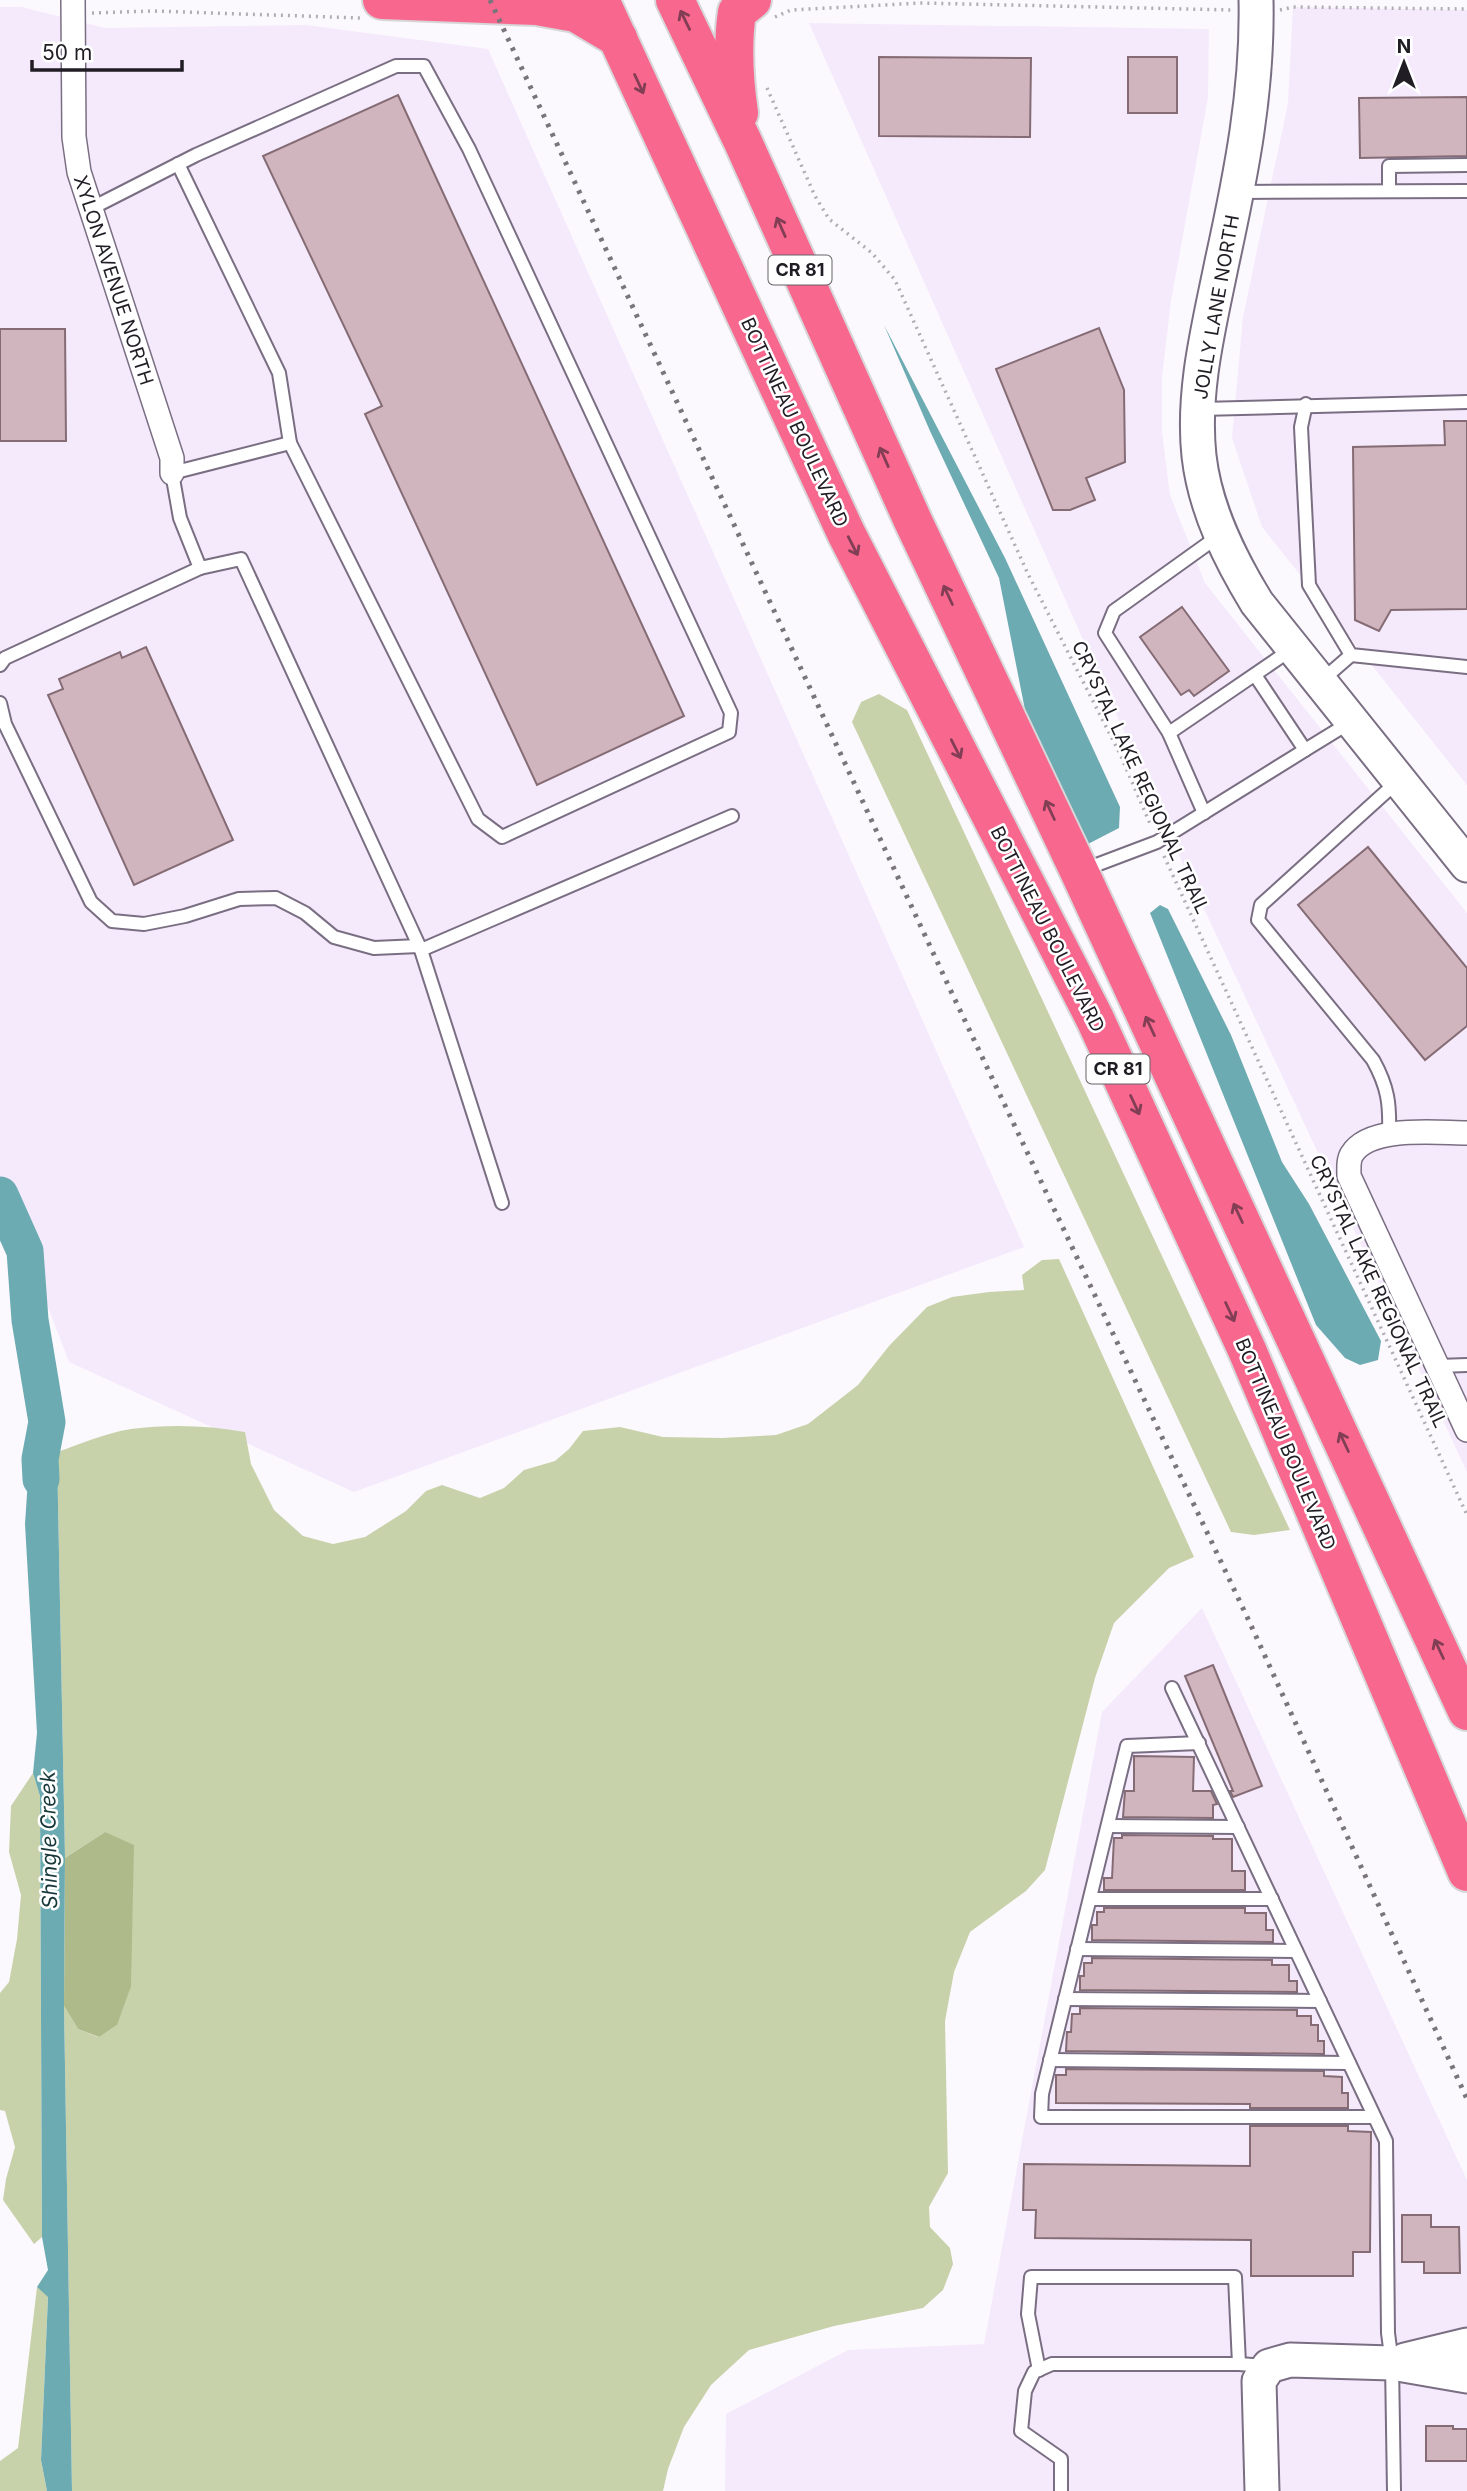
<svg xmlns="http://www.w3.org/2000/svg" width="1467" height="2491" font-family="Inter,sans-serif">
	<rect width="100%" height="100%" fill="#fcf9fe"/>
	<g fill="#f4eafc">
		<path d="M0 7H22L105 28 306 25 488 49 1024 1247 354 1492 69 1362 0 1183Z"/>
		<path d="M1293 7 1467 10V785L1262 527 1232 438 1243 317 1288 103Z"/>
		<path d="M809 23 1209 29 1208 98 1171 301 1162 377V432L1170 495 1205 583 1467 913V1472L1177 851Z"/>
		<path d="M1202 1608 1467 2180V2491H725L726 2414 848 2350 984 2344 1102 1712Z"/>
	</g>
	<g fill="#c8d2aa">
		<path d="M879 694 907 710 1290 1530 1254 1535 1231 1532 852 722 861 702Z"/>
		<path d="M1059 1259 1194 1557 1169 1568 1114 1623 1095 1678 1045 1870 1026 1891 970 1932 954 1972 945 2021 948 2173 929 2207 930 2227 950 2248 953 2264 943 2290 923 2308 834 2326 749 2350 711 2385 684 2427 668 2469 663 2491H72L64 2006 78 2029 98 2037 117 2025 105 1832 65 1858 57 1452C81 1444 105 1433 131 1429 168 1424 208 1425 245 1432L251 1464 274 1510 303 1536 333 1544 365 1537 406 1511 426 1491 442 1485 480 1498 504 1488 524 1470 555 1461 569 1449 583 1431 620 1427 663 1437 722 1438 776 1435 808 1424 858 1385 889 1346 927 1307 952 1297 989 1292 1024 1290 1022 1275 1042 1260Z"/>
		<path d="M33 1773 40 1796 42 2237 34 2244 3 2200 6 2179 15 2147 5 2111 0 2110V1993L9 1982 17 1939 21 1895 9 1852 11 1806Z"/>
		<path d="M37 2287 48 2296 41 2460 47 2491H0V2461L18 2448Z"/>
	</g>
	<path fill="#afba8a" d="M105 1832 134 1845 131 1986 117 2025 99 2037 78 2029 64 2006 65 1858Z"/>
	<g fill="#6cabb2">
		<path d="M884 325 1005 558 1120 807 1119 828 1088 844 1025 710 999 578 930 431Z"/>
		<path d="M1160 905 1168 909 1231 1035 1282 1162 1309 1204 1381 1341 1378 1360 1360 1365 1345 1358 1316 1325 1150 913Z"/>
		<path d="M52 1422 57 1452 65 1858 64 2006 72 2491H47L41 2460 48 2297 37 2287 48 2270 42 2237 40 1796 33 1773 37 1733 25 1524 30 1449Z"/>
	</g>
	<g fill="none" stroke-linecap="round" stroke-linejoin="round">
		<path stroke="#6cabb2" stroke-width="37" d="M0 1195 25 1251 30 1320 47 1422 40 1459 41 1479"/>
	</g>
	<g fill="#d1b5be" stroke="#856c74" stroke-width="2">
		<path d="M879 57 1031 58 1030 137 879 136Z"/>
		<rect x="1128" y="57" width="49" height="56"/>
		<path d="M398 95 684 716 537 785 365 414 382 406 263 156Z"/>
		<path d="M1467 97V156L1360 158 1359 98Z"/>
		<path d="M1099 328 1124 390 1125 462 1086 478 1095 500 1070 510H1053L996 369Z"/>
		<path d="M0 329H65L66 441H0Z"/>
		<path d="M1444 421H1467V609L1391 610 1379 631 1355 620 1353 447 1445 445Z"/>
		<path d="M1182 607 1229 671 1194 696 1189 690 1181 695 1140 637Z"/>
		<path d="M146 647 233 840 134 885 48 695 63 689 59 679 120 652 122 658Z"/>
		<path d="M1368 847 1467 968V1026L1425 1060 1298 905Z"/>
		<path d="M1213 1665 1262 1786 1233 1797 1230 1791H1233L1185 1676Z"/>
		<path d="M1134 1756 1194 1757 1193 1791H1211L1217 1804 1213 1805V1818L1123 1817 1125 1791H1134Z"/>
		<path d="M1122 1835 1213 1836V1839H1232V1871H1245V1890H1104V1878H1112L1114 1838H1122Z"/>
		<path d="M1104 1908H1245V1913H1266V1930H1273V1942L1092 1940V1925H1097V1912H1104Z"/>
		<path d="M1092 1958 1272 1960V1965H1289V1981H1297V1992L1080 1990V1976H1084V1963H1092Z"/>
		<path d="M1080 2008 1297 2010V2016H1311V2025H1318V2041H1324V2054L1066 2051 1067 2032H1071L1072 2014H1080Z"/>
		<path d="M1066 2069 1324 2071V2076L1342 2077V2093H1348V2108H1250V2104L1056 2103V2075H1066Z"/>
		<path d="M1250 2126H1348V2131L1371 2132 1370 2252H1353V2276H1251V2240L1035 2238 1036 2210H1023L1024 2164 1250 2166Z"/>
		<path d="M1402 2215H1431V2227H1459L1460 2273H1424V2262H1402Z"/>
		<path d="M1426 2426H1453V2429H1467V2461H1426Z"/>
	</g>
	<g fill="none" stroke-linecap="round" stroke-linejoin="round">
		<g stroke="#7a6e83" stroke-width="16">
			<g id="lane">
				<path d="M178 164 279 373 290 443"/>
				<path d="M1389 191V166L1467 165"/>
				<path d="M1237 192 1467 191"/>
				<path d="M1306 404 1301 427 1309 585 1351 655 1467 667"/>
				<path d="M1201 409 1467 402"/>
				<path d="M200 568 241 559 421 950 502 1203"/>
				<path d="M0 665 5 658 200 568 180 518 172 473 290 443 478 819 502 837 729 732 731 713 469 149 424 66H396L196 155 92 208"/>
				<path d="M1320 682 1351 655"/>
				<path d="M0 703 5 724 91 902 112 921 144 924 185 916 239 899 276 898 305 913 334 937 374 948 419 946"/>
				<path d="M1169 733 1292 649"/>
				<path d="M1305 750 1349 723"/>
				<path d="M1204 813 1169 733 1105 633 1114 611 1220 535"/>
				<path d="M1083 870 1157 842 1305 750 1255 675"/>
				<path d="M421 950 732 816"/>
				<path d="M1389 1133C1390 1104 1388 1087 1373 1060L1258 920 1261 905 1398 781"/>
				<path d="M1438 1366 1467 1365"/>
				<path d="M1172 1688 1386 2141 1388 2333 1392 2363 1394 2491"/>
				<path d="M1199 1743 1127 1746 1042 2094 1041 2117H1374"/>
				<path d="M1108 1826 1238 1827"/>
				<path d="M1090 1899H1272"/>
				<path d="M1077 1949 1296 1951"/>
				<path d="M1065 1999 1320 2001"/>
				<path d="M1050 2060 1349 2063"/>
				<path d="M1039 2370 1028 2314 1031 2277H1235L1239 2364"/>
				<path d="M1061 2491V2459L1021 2431 1025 2391 1034 2372 1052 2364H1239L1265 2366"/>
			</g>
		</g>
		<g stroke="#7a6e83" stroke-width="26">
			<g id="street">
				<path d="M73 0 74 137 79 172 172 458V473"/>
				<path d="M1467 1133C1437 1133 1370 1125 1352 1154 1348 1160 1349 1169 1349 1176L1467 1430"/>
			</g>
		</g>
		<g stroke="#7a6e83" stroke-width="37">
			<g id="secondary">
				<path d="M1256 0C1258 90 1241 175 1222 262 1209 326 1192 391 1199 456 1205 509 1230 559 1257 603L1467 865"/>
				<path d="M1405 2360 1467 2345"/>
				<path d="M1262 2491 1259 2381 1269 2366 1290 2360 1392 2363 1467 2376"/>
			</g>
		</g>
		<g stroke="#d7d6d8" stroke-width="42">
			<g id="highway">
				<path d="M382 0 537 6 576 13 618 38"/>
				<path d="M600 0 846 533 1095 1019 1247 1350 1467 1872"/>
				<path d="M675 0 743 142 913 521 1079 871 1467 1711"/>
				<path d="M739 113C734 79 732 46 737 12L752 0"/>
			</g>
		</g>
		<g stroke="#afacb2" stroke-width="3.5" stroke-dasharray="2 5" stroke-linecap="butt">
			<path d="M1280 10 1293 7 1467 9"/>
			<path d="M92 13 153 11 361 18"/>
			<path d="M775 17 791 10 920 3 1231 10"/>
			<path d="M767 88 815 196 829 219 872 253 895 280 1028 574 1120 754 1151 826"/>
			<path d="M1164 856 1467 1515"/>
		</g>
		<use href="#lane" stroke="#fff" stroke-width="12"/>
		<use href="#street" stroke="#fff" stroke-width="23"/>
		<use href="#secondary" stroke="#fff" stroke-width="33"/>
		<use href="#highway" stroke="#f8678e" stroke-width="38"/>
		<path stroke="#79757c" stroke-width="5" stroke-dasharray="3.5 7" stroke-linecap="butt" d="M490 0 949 987 1249 1621 1467 2099"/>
	</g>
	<defs><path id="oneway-shaft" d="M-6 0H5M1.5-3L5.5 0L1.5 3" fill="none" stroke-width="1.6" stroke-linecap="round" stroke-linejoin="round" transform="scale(1.75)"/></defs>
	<g stroke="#823e54">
		<use href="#oneway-shaft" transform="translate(685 20) rotate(-116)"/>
		<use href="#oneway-shaft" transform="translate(639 84) rotate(65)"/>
		<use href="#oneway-shaft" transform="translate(781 227) rotate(-114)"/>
		<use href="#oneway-shaft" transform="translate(884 457) rotate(-114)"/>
		<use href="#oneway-shaft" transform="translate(853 546) rotate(63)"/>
		<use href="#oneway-shaft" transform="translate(948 595) rotate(-115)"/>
		<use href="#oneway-shaft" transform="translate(956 749) rotate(63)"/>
		<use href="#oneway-shaft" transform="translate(1050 810) rotate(-115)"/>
		<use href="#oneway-shaft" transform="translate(1150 1026) rotate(-115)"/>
		<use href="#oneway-shaft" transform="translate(1135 1105) rotate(65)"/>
		<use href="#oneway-shaft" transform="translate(1238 1213) rotate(-115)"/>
		<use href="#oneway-shaft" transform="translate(1230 1312) rotate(65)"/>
		<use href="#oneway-shaft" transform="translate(1344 1442) rotate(-115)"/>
		<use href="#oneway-shaft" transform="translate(1439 1649) rotate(-115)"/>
	</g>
	<g text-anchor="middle" stroke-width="5" stroke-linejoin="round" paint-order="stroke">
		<g fill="#fff" stroke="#646166" stroke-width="2">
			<rect x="768.5" y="255.5" width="63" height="29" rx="5"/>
			<rect x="1086.5" y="1054.5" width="63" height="29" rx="5"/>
		</g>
		<g font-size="18" font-weight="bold" fill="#211d25">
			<text x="800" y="276">CR 81</text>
			<text x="1118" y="1075">CR 81</text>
		</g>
		<g font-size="19" fill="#211d25" stroke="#fff">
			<text transform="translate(114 280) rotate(72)" y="7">XYLON AVENUE NORTH</text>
			<text transform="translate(1216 307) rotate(-80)" y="7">JOLLY LANE NORTH</text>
			<text transform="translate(795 422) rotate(65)" y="7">BOTTINEAU BOULEVARD</text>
			<text transform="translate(1141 777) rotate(65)" y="7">CRYSTAL LAKE REGIONAL TRAIL</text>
			<text transform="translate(1048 929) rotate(63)" y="7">BOTTINEAU BOULEVARD</text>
			<text transform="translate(1379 1291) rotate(65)" y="7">CRYSTAL LAKE REGIONAL TRAIL</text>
			<text transform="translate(1286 1444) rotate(67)" y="7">BOTTINEAU BOULEVARD</text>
		</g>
		<g font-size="21" font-style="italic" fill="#17383b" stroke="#fff">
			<text transform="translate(49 1840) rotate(-91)" y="7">Shingle Creek</text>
		</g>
	</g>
	<g transform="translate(1404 63)" stroke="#ffffff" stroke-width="5" paint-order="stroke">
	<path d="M0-5L12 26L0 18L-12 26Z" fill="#211d25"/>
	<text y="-10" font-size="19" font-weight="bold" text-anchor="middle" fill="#211d25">N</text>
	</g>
	<path d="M32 60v10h150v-10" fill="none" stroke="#211d25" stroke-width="3.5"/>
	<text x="42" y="60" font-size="21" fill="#211d25" stroke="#ffffff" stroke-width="5" paint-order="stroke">50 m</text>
</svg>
